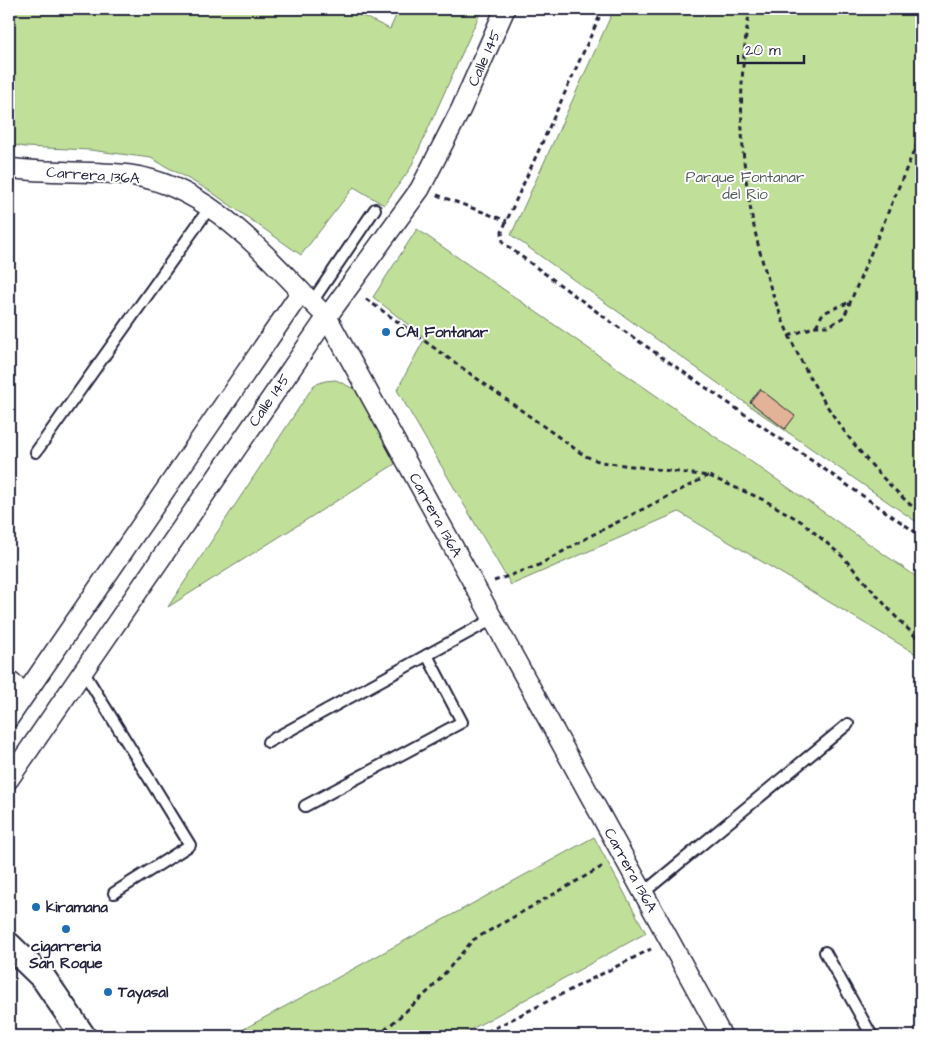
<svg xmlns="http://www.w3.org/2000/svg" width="930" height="1045" font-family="'Architects Daughter',sans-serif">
	<rect width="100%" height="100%" fill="#fff"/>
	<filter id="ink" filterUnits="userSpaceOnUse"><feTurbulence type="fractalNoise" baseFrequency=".02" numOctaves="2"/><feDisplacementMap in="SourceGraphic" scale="10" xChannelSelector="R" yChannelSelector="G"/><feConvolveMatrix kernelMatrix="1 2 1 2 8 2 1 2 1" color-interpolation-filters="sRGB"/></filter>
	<g filter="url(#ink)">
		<g fill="#c0e099" stroke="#71816a">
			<path d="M9 9H348L390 29 399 9H482L410 169 384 205 354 187 301 255 210 191 151 158 90 150 25 147 9 144Z"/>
			<path d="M614 9H921V525L740 399 511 235Z"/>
			<path d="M417 229 921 580V657L679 512 511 585 397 390 425 338 373 297Z"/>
			<path d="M336 380 358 391 395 464 168 607 314 385 325 381Z"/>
			<path d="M594 837 646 933 459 1036H231Z"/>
		</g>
		<path fill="#e4b296" stroke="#22223b" d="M760 389 795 416 785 429 750 402Z"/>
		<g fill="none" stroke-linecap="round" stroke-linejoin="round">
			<g stroke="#22223b" stroke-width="14">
				<g id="service">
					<path d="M312 302 375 209"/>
					<path d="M36 452 210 207"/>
					<path d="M83 671 190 845 114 893"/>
					<path d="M268 742 493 619"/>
					<path d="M305 806 462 722 427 655"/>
					<path d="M643 893 848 724"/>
					<path d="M825 952 872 1036"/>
				</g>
			</g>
			<g stroke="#22223b" stroke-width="22">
				<g id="minor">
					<path d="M9 168C49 174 90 170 130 175 215 187 269 262 327 317L722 1036"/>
					<path d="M9 681 26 693"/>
					<path d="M9 718 301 292"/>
					<path d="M9 779 327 317 420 189 461 109 505 9"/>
				</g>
			</g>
			<g stroke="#22223b" stroke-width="28">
				<path id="tertiary" d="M9 945 44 979 83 1036"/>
			</g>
			<g stroke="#22223b" stroke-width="3" stroke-dasharray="5 4" stroke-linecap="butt">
				<path d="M603 9 502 231 503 243 611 322 921 536"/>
				<path d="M750 9C718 193 777 391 921 514"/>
				<path d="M914 150 921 153"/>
				<path d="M437 195 507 221"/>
				<path d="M366 299 585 456 601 462 709 476 764 500 802 522 842 556 895 616 921 642"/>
				<path d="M816 326 823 313 850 302"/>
				<path d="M789 336 816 326H829L844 317 921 134"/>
				<path d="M494 581 537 566 594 534 708 476"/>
				<path d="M378 1036 433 987 473 940 605 865"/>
				<path d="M479 1036 651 949"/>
			</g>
			<use href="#service" stroke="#fff" stroke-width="10"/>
			<use href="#minor" stroke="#fff" stroke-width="19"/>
			<use href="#tertiary" stroke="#fff" stroke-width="24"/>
		</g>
	</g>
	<g fill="#1f6fb2" stroke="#fff" stroke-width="2">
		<circle cx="386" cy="332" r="5"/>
		<circle cx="36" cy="907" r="5"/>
		<circle cx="66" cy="929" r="5"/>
		<circle cx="108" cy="992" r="5"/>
	</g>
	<g text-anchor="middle" stroke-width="4" stroke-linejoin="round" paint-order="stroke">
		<g font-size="15" fill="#22223b" stroke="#fff">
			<text transform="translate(484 58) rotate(-66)" y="5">Calle 145</text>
			<text transform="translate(93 175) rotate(4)" y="5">Carrera 136A</text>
			<text transform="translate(269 400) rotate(-55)" y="5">Calle 145</text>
			<text transform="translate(436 515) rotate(61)" y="5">Carrera 136A</text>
			<text transform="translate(631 870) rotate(61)" y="5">Carrera 136A</text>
		</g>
		<g font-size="15" fill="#515b57" stroke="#fff">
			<text x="745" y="182">Parque Fontanar<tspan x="745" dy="17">del Rio</tspan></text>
		</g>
		<g font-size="15" font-weight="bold" fill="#22223b" stroke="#fff" text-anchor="start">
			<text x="396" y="337">CAI Fontanar</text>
			<text x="46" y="912">kiramana</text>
			<text x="66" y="951" text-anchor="middle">cigarreria<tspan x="66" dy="17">San Roque</tspan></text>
			<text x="118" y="997">Tayasal</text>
		</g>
	</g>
	<rect width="930" height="1045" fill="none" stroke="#fff" stroke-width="30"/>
	<rect x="15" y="15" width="900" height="1015" fill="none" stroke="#22223b" stroke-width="2" filter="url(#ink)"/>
	<path d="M738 55v8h66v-8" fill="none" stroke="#22223b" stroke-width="2.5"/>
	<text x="745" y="55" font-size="15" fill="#22223b" stroke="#ffffff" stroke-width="4" paint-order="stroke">20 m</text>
</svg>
